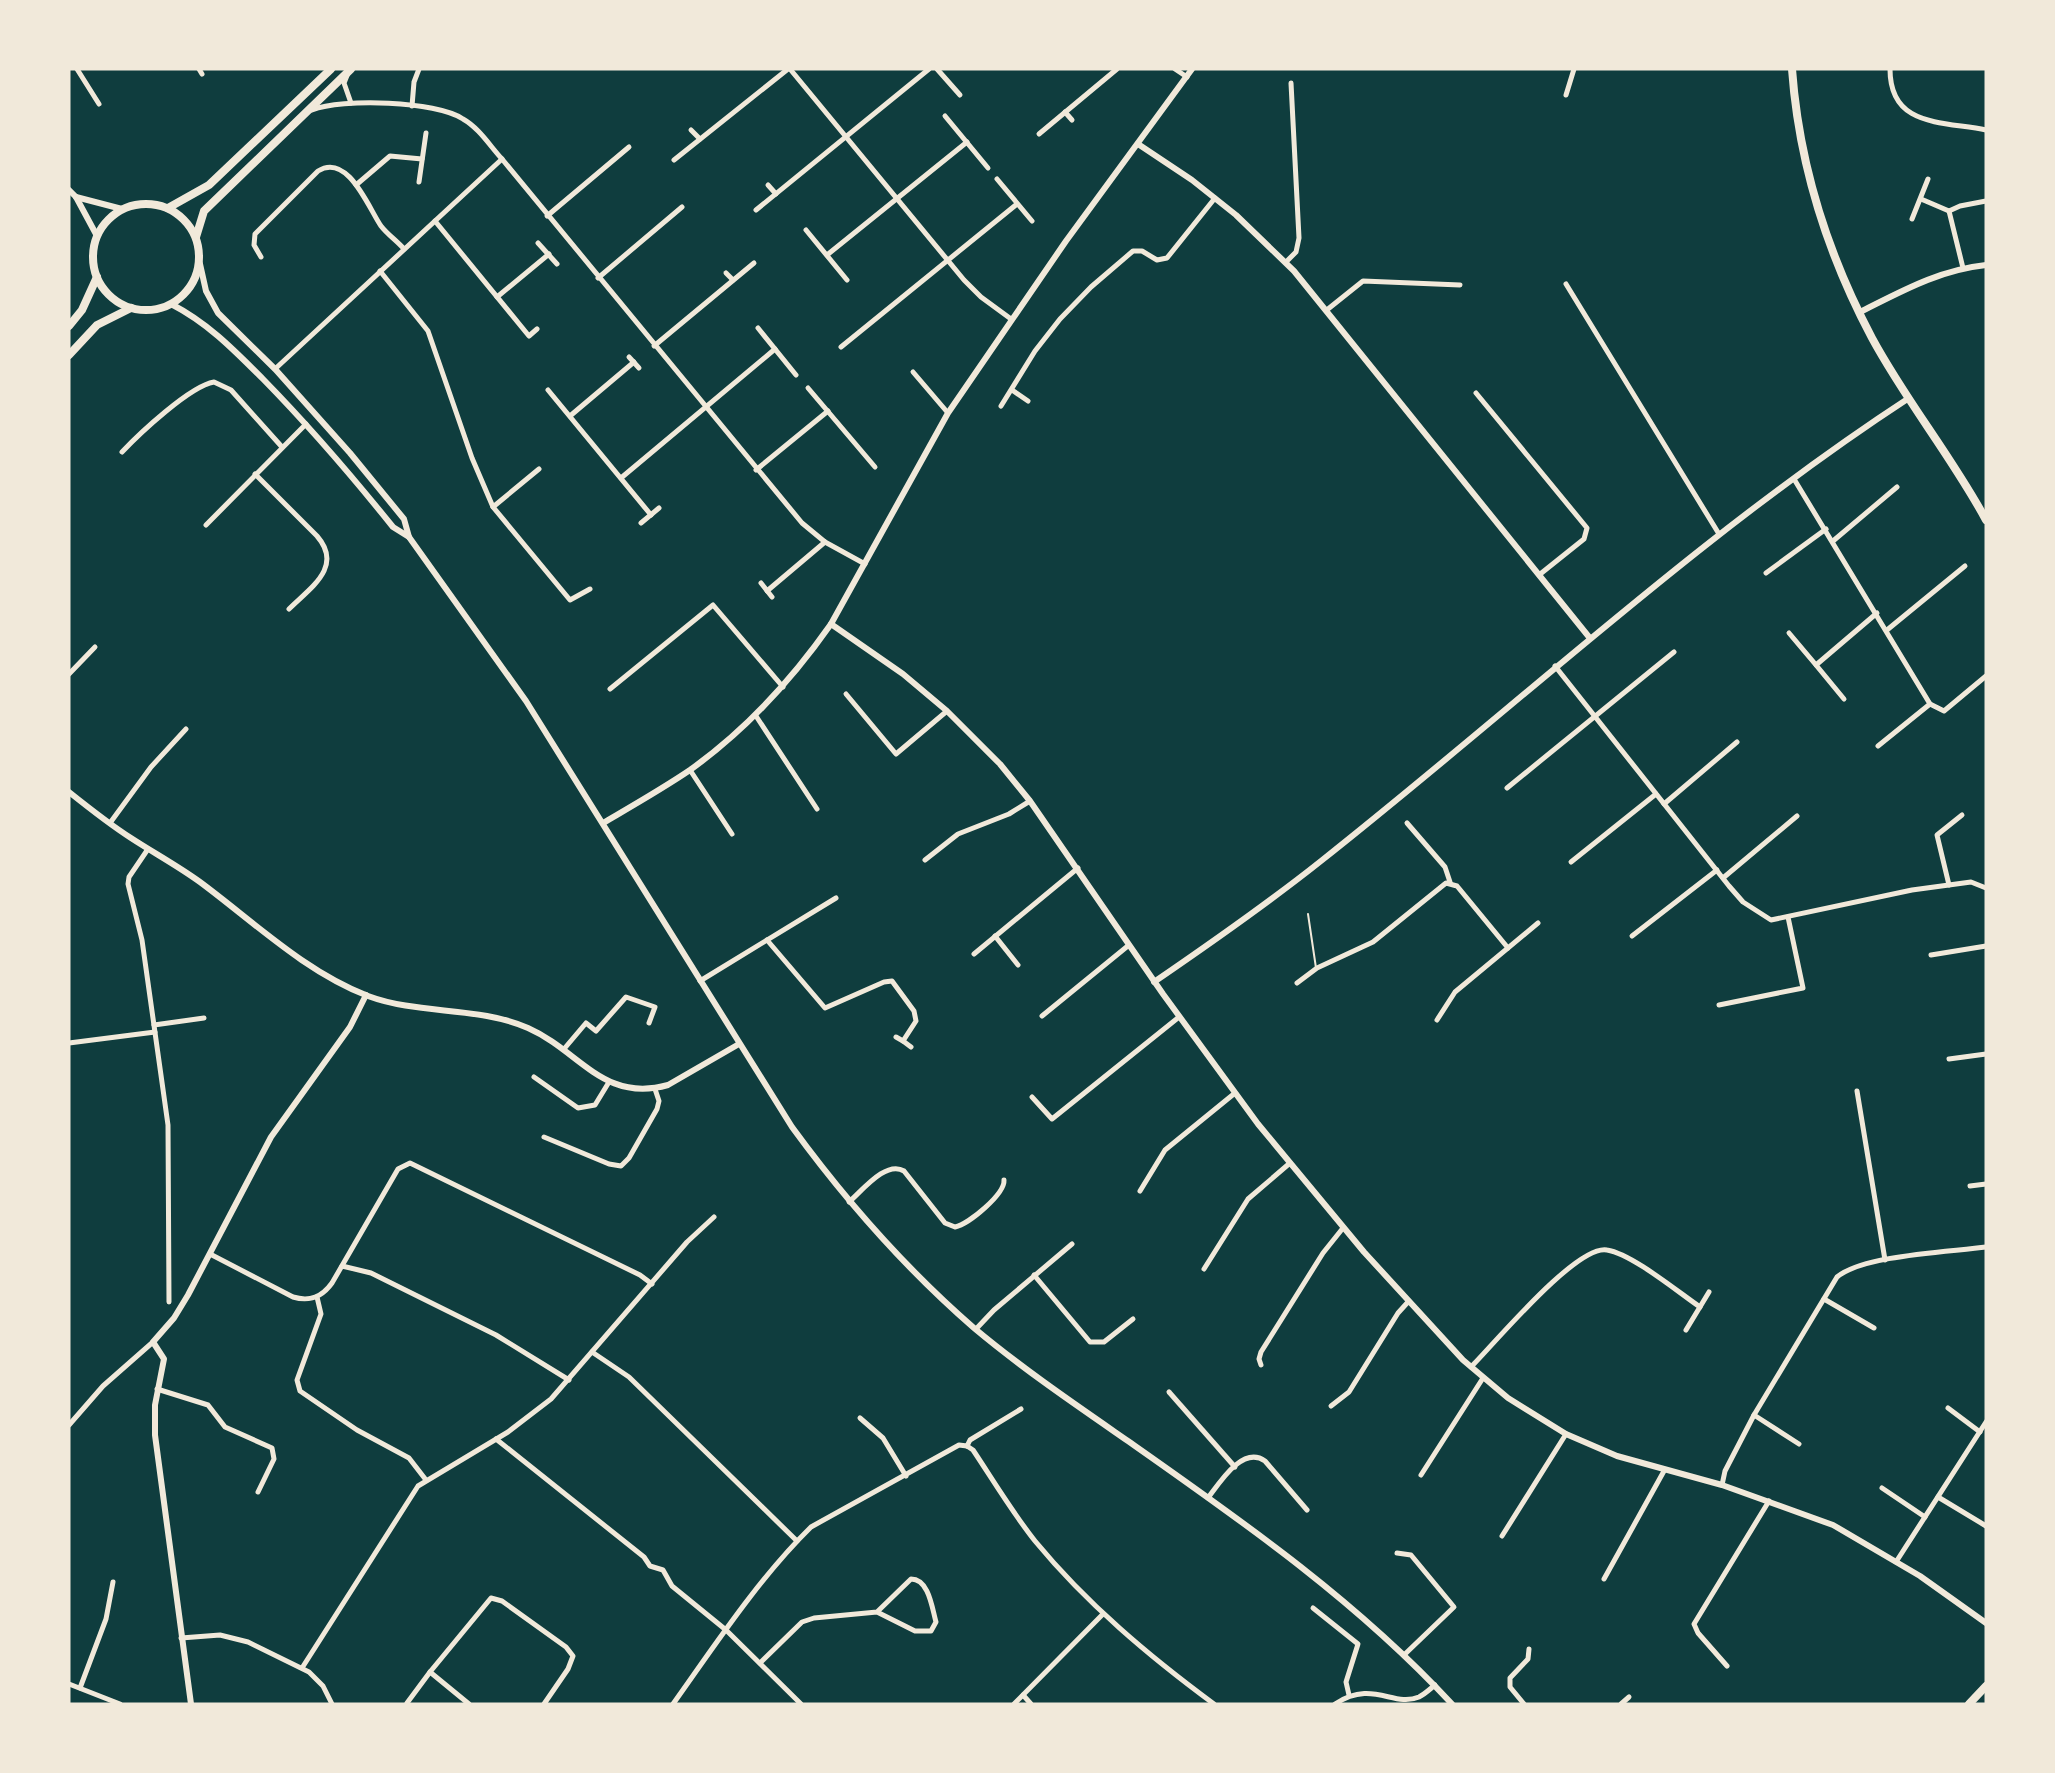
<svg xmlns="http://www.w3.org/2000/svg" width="2055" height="1773" font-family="Overpass,sans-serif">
	<rect width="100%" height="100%" fill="#0f3d3e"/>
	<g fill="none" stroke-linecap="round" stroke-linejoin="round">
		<path stroke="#f1e9da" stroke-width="2" d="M1308 914 1316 968"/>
		<g stroke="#f1e9da" stroke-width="5">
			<path d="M77 69 99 104"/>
			<path d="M199 69 202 74"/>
			<path d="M790 69 964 280 981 297 1011 319"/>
			<path d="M937 69 960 95"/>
			<path d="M1175 69 1187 77"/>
			<path d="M1890 69C1890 127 1941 121 1986 130"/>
			<path d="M348 73 344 83 351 103"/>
			<path d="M1566 95 1574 69"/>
			<path d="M412 106 414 82 419 69"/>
			<path d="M312 110C342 98 436 101 463 119 479 128 490 146 502 159L802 523 825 542 865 564"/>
			<path d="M1065 112 1072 120"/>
			<path d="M945 116 988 168"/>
			<path d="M691 130 700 139"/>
			<path d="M1039 134 1117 69"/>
			<path d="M674 160 788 69"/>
			<path d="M997 179 1032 221"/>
			<path d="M419 182 426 133"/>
			<path d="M356 185 390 156 422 159"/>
			<path d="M768 185 776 194"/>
			<path d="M1921 199 1949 211 1960 206 1986 201"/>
			<path d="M756 210 929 69"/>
			<path d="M1949 211 1963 268"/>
			<path d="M547 216 629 147"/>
			<path d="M1912 219 1928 179"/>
			<path d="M435 221 529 336 537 329"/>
			<path d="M806 230 847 280"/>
			<path d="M538 243 557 264"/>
			<path d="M827 255 967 142"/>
			<path d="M261 257 254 245 255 234 318 171C348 152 369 209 381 226 387 234 397 241 404 249"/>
			<path d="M1286 262 1296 252 1299 238 1291 83"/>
			<path d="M380 271 428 331 472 458 493 507 570 600 590 589"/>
			<path d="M726 273 733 280"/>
			<path d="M598 278 682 207"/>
			<path d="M1566 284 1719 534"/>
			<path d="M497 297 549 254"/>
			<path d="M1328 309 1363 281 1460 285"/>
			<path d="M758 328 796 375"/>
			<path d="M654 346 754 263"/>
			<path d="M841 347 1017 204"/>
			<path d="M629 357 639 368"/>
			<path d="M275 369 502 159"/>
			<path d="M913 372 948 413"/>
			<path d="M808 388 875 467"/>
			<path d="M548 390 651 515"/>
			<path d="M1012 390 1028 401"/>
			<path d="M1476 393 1587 528 1584 539 1539 575"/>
			<path d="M1001 406 1035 351 1060 319 1091 287 1133 251H1142L1157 260 1167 258 1215 198"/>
			<path d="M570 416 634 362"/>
			<path d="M122 452C139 434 190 386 214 382L231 390 282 447"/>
			<path d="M756 470 828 411"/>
			<path d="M255 474 317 536C344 567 310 588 289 609"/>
			<path d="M621 478 775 349"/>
			<path d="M1794 479 1930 704 1878 746"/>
			<path d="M493 507 539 469"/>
			<path d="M641 523 659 508"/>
			<path d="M206 525 306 424"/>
			<path d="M1833 541 1897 487"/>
			<path d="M1766 573 1826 529"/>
			<path d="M761 583 772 597"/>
			<path d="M767 591 825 542"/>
			<path d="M1887 630 1965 566"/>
			<path d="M1789 633 1816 665"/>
			<path d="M1555 666 1729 886 1743 902 1771 920 1912 890 1971 882 1986 888"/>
			<path d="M69 674 95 647"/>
			<path d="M610 689 713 605 783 687"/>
			<path d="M846 694 896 754 947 711"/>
			<path d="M1844 699 1816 665 1877 613"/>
			<path d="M1930 704 1944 711 1986 676"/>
			<path d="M756 716 817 809"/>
			<path d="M690 770 732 834"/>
			<path d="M1507 788 1674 652"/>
			<path d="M1664 804 1737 742"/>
			<path d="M110 823 151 767 186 729"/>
			<path d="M1407 823 1445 867 1450 882"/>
			<path d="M148 849 129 877 128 884 142 940 168 1125 169 1302"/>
			<path d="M925 860 958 834 1009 814 1030 801"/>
			<path d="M1571 862 1656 794"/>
			<path d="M1723 878 1797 816"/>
			<path d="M1949 885 1937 835 1962 815"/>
			<path d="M995 936 1018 965"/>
			<path d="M1632 936 1717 870"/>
			<path d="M767 940 825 1008 884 982 892 981 914 1011 916 1021 903 1041 896 1037"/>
			<path d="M974 954 1078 868"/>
			<path d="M1931 955 1986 946"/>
			<path d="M700 981 836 898"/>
			<path d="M1297 983 1317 968 1373 942 1446 883 1457 886 1508 948"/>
			<path d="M1719 1005 1803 988 1788 917"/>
			<path d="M1042 1016 1129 945"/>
			<path d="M1437 1020 1455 992 1538 923"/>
			<path d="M154 1025 204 1018"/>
			<path d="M903 1041 911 1047"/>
			<path d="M69 1043 155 1032"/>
			<path d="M564 1049 586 1023 596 1031 626 997 655 1007 649 1023"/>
			<path d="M1949 1059 1986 1054"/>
			<path d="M534 1077 578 1108 595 1105 609 1082"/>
			<path d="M1857 1091 1885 1260"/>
			<path d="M1032 1097 1052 1119 1179 1017"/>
			<path d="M544 1137 609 1164 621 1166 629 1158 657 1109 659 1101 655 1089"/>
			<path d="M1970 1186 1986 1184"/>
			<path d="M1140 1191 1165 1150 1235 1093"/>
			<path d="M849 1202C862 1191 886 1160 904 1171L945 1223 955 1227C969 1224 1005 1194 1004 1180"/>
			<path d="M210 1254 293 1297C310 1302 322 1297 332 1283L398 1169 410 1163 640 1275 652 1284"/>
			<path d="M342 1266 371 1273 496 1335 569 1380"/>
			<path d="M1204 1269 1248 1199 1290 1163"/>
			<path d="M1034 1275 1090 1342H1104L1133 1319"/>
			<path d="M317 1297 321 1314 297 1380 300 1391 357 1430 409 1458 426 1480"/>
			<path d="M1824 1299 1874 1328"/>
			<path d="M976 1329 994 1310 1072 1244"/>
			<path d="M1686 1330 1709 1292"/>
			<path d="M592 1352 629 1377 797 1541"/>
			<path d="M1261 1365 1259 1359 1261 1352 1323 1253 1343 1228"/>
			<path d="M1471 1367C1494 1344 1577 1244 1607 1250 1632 1254 1678 1292 1700 1307"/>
			<path d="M157 1389 208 1405 225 1427 272 1448 274 1459 258 1492"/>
			<path d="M1169 1392 1235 1467"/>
			<path d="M1331 1406 1349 1392 1398 1313 1408 1302"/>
			<path d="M1948 1408 1980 1432"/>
			<path d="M1754 1415 1799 1444"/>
			<path d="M860 1418 883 1438 906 1476"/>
			<path d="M69 1425 103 1386 153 1342"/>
			<path d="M496 1439 644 1557 650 1566 663 1570 672 1586 726 1630 801 1704"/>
			<path d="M967 1446 973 1450C993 1480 1012 1512 1035 1541 1087 1604 1149 1656 1214 1704"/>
			<path d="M967 1446 970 1440 1021 1409"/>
			<path d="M1421 1475 1483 1378"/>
			<path d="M1722 1485 1725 1471 1754 1415 1837 1277C1863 1255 1950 1252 1986 1247"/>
			<path d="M1882 1488 1925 1517"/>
			<path d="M1938 1497 1986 1526"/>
			<path d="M1208 1498C1220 1482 1243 1445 1265 1461L1307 1510"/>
			<path d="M1502 1536 1566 1434"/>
			<path d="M1397 1553 1411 1555 1454 1607 1404 1655"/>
			<path d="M1896 1562 1986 1422"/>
			<path d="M1604 1579 1664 1471"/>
			<path d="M1313 1608 1358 1644 1346 1682 1349 1695"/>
			<path d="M181 1638 220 1635 248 1642 309 1672 323 1686 332 1704"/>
			<path d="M760 1663 802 1622 814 1618 877 1612 911 1579C929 1579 932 1608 936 1622L931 1631H915L877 1612"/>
			<path d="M1727 1666 1698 1633 1694 1624 1769 1501"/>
			<path d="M302 1668 418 1486 508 1432 551 1399 687 1242 714 1217"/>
			<path d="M69 1684 120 1704"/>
			<path d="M80 1688 106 1619 113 1582"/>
			<path d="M1023 1695 1031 1704"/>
			<path d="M407 1703 430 1672"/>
			<path d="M469 1704 430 1672 491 1598 502 1601 566 1647 573 1656 568 1669 544 1704"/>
			<path d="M673 1704C715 1645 759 1578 811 1527L959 1445 967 1446"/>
			<path d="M1014 1704 1103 1614"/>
			<path d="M1335 1704C1373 1679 1393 1708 1419 1697 1425 1694 1430 1689 1435 1685"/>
			<path d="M1524 1704 1510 1687V1678L1528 1659 1529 1649"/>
			<path d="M1621 1704 1629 1697"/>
		</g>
		<g stroke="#f1e9da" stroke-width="6">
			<path d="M1138 144 1192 180 1236 215 1294 271 1589 637"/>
			<path d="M69 190 76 197 97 236"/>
			<path d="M76 197 122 209"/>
			<path d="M200 264 206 291 218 313 275 369 350 453 404 519 409 537"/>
			<path d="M171 304C208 323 234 350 263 379 309 426 352 476 393 527L409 537 526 701 792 1127C846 1201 905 1268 974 1328 1023 1369 1076 1405 1128 1441 1242 1521 1357 1601 1452 1704"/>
			<path d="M1860 312C1902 291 1939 270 1986 265"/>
			<path d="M831 624 903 674 947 711 1000 764 1030 801 1163 994 1258 1124 1364 1252 1463 1360 1508 1398 1566 1434 1617 1456 1722 1485 1833 1525 1920 1576 1986 1623"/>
			<path d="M69 792C89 808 109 824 131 838 154 853 178 866 200 882 254 922 304 971 368 996 419 1015 478 1006 528 1028 580 1051 603 1103 668 1085L739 1044"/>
			<path d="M603 823C632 806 662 789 690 770 746 730 791 681 831 624L948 413 1066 241 1192 69"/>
			<path d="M1154 982C1211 943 1267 904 1321 861 1517 706 1699 535 1909 398"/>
			<path d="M191 1704 155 1435V1405L164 1359 153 1342 174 1318 188 1295 271 1137 350 1027 366 995"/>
		</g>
		<g stroke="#f1e9da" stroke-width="8">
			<path d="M1792 69C1799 166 1827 253 1872 338 1906 401 1952 457 1986 520"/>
			<circle cx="146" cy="257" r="53"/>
			<path d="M168 208 209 185 331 69"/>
			<path d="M196 237 204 211 351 69"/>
			<path d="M69 326 82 310 97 277"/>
			<path d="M69 355 97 325 131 308"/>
			<path d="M1969 1704 1986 1686"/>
		</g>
	</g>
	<rect width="2055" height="1773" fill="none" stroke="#f1e9da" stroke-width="141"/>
</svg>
